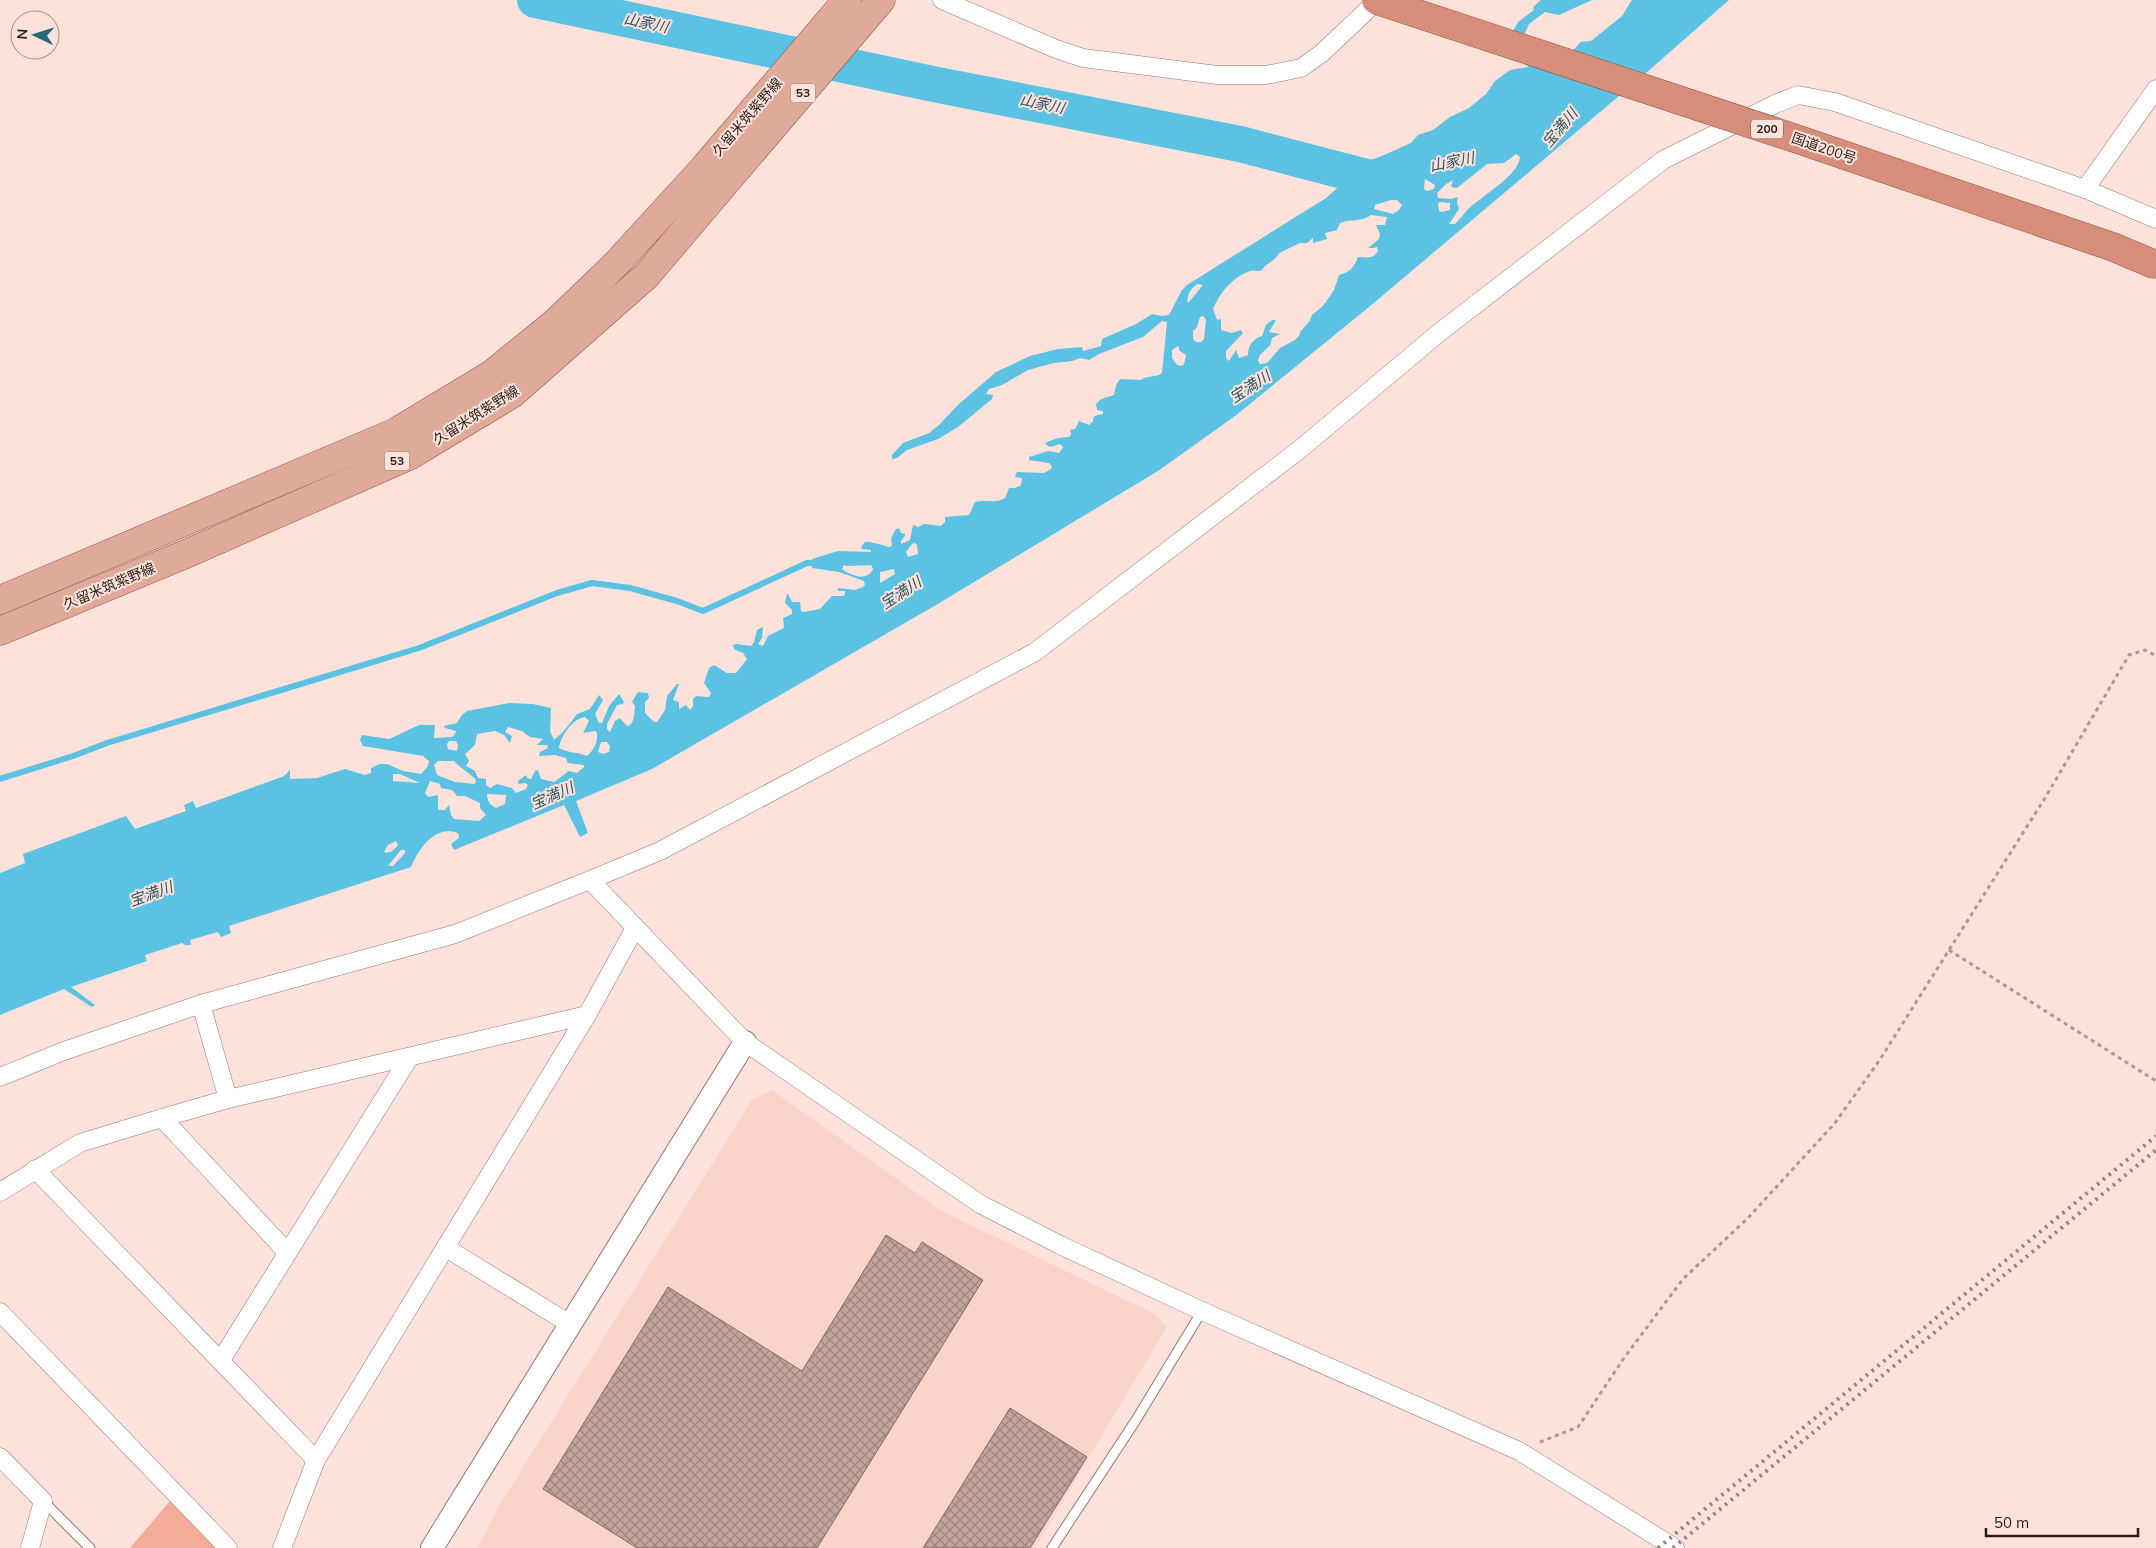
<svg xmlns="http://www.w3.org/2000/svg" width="2156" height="1548" font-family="Mulish,'Noto Sans JP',sans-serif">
	<defs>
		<pattern id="building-cross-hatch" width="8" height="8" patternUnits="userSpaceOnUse" patternTransform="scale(1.25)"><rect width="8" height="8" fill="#c2a49c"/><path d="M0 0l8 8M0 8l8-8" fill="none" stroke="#9e857e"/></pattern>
	</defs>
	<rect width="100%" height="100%" fill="#fce2db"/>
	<path fill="#fbd4c9" d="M772 1090 942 1211 1157 1315 1167 1327 1035 1548H477L500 1504 752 1100Z"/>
	<path fill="#f4ab97" d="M176 1494 229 1548H130Z"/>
	<g fill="#5cc2e3" fill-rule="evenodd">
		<path d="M1541 0H1592L1559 15 1545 12 1529 24 1524 35 1513 31 1518 22 1534 10 1533 7Z"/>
		<path d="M1632 0H1729L1645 74 1369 307 1235 416 1158 471 936 605 652 769 576 801 588 833 580 837 564 805 454 850 451 844 459 838 458 833C435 825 419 848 411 867L229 926 231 933 221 937 218 932 190 940 191 945H185L182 943 145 955 147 961 71 987 95 1005 92 1007 64 989 0 1015V873L25 863 23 854 126 816 135 829 186 811 184 805 193 801 196 808 284 776 290 770V779L317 778 345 769 365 775 371 773V768L379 764H387L403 771 421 774 428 766 429 761 423 756 363 746 360 740 362 735 389 739 419 725H435L434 738 452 737 455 734 456 731 445 728 444 726 457 723 462 715 467 711 509 703 533 704 551 708 550 731 554 740 564 731 577 714 590 709 599 695 603 700 595 714 599 723H602L609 706 619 694 624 702 623 704 617 705 607 724V729L610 732 615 721 620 718 627 726C635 725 634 713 635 706L632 702 638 692 648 693 649 698 645 702V713L654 722H657L665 710 667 696 677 684H679L673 700 679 702V709L686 705 690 710 693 706V699L696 696 709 697 711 693 704 683 709 668 714 665 727 673H736L747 659 743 653 734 649 733 645 736 644 751 646 754 642 757 630 763 627 762 638 758 644 763 646 768 636 784 628 783 618 792 614V610L785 603 787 594H788L792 602H800L801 611 804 612 820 609 832 596H843L845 594V591H838V588L855 590 863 587 865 585 864 581 839 572 812 568V559L838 551 871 552V550L862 549 861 547 865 542C872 541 882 546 890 547L892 545 891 538 896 529 899 528 901 533 905 534V536L901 541V544L910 540 913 525 918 527 924 524 941 526 945 522V517L969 515 975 502C986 499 996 504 1005 498L1009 488H1015L1021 485 1022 478 1015 477 1017 472 1044 473 1051 469 1052 466 1049 463 1029 460V457L1048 451 1059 453 1063 447 1060 444 1050 447 1045 444 1047 442 1058 438 1069 437 1071 435 1070 430 1075 429 1079 421 1089 425 1093 421 1094 416 1103 414V411L1097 410 1096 404 1101 399 1114 395 1116 385 1120 379 1141 380C1147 375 1156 378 1162 373L1167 322 1162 321 1143 337 1099 354 1089 360 1080 358 1072 361 1054 363 1028 370 1002 385 989 389 986 394 993 395 992 399 958 427 938 439 907 450 897 458 892 459V455L903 443 929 433 938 426 959 404 996 372 1030 356 1058 349 1082 347 1083 351 1101 346 1102 339 1136 324 1152 314 1162 316 1169 315 1182 290 1187 285 1326 198 1368 162 1411 143 1418 135 1433 130 1450 117 1469 108 1486 94 1495 81 1510 70 1527 67 1551 53 1572 51 1581 42 1591 41 1622 16ZM1516 154 1520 157C1519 175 1482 196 1468 209 1464 214 1460 219 1455 224H1449L1459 209 1457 202 1458 197 1451 199 1438 198 1437 193 1446 184 1453 180 1451 187 1457 188 1487 164 1504 163ZM1425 179 1435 185 1434 189 1427 191 1424 189ZM1391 200H1397L1402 205 1399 210 1393 214 1374 209 1375 205ZM1441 202 1450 203V210L1442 212 1439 211 1438 203ZM1371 215 1387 217 1385 225H1376L1380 234 1379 239 1368 248H1373L1377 247 1378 251C1372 260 1368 257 1358 257 1353 269 1351 271 1339 275L1334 290 1323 306 1312 315 1309 322 1300 332 1299 336 1295 340 1280 348 1267 363 1260 364 1258 360 1260 355 1270 345 1272 338 1280 334 1269 332 1276 320H1272L1266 325 1262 336C1253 339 1248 345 1248 355L1239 358 1236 350 1229 361 1226 358V351L1243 333 1241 330 1232 333 1221 330V319L1217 320 1213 309C1220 292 1233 277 1250 271 1254 270 1258 272 1262 270 1267 262 1275 262 1279 253L1300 243H1307L1313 238V243L1327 239 1325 233 1337 230 1340 223C1350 219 1362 222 1371 215ZM1198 284 1203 285 1188 303C1186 296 1191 287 1198 284ZM1203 316 1206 320 1204 339 1201 342H1196L1193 339V331L1197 327 1200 317ZM1178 346 1180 351 1186 355 1184 364 1182 366 1177 365 1172 358V350ZM915 543 917 545 918 554 908 557 906 552 912 544ZM856 561 870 563 873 569C867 582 852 576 842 569L844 565H852ZM894 569 895 574 880 583V572ZM585 717 589 721 583 733 595 731 597 733C598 742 594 750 587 756 578 752 568 753 559 748 561 736 572 719 585 717ZM508 727 522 731 530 737 543 739 537 745H547L548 748 540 752 539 756 555 755 566 758 568 763 584 765V767L577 773 569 771 554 782 541 779 538 770 535 771 531 779 527 778 526 775 518 781V784L525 783 528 785 526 789 516 793 512 788 497 784 490 788 486 785V779L478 778 475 771 466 766 469 761 465 754 475 745 477 734 495 731 504 735 510 743 512 736 505 732ZM449 741H456L458 745 457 751 448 749 447 744ZM601 742H607L610 746 609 752 603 754 598 752ZM438 761H454C461 769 469 772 476 780L475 784 455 782 437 775 434 765ZM393 774H400L420 783 393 781ZM430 781 440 784 441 788 452 790 457 796H465L480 803V808L486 815 479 821 454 819 451 815 449 805 445 810H438V795L428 797 425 793ZM487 794 506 795 505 804 496 808C490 805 487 801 487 794ZM396 841 398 845C394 850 390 854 384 852L388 845ZM401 850H405V853L393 866H388Z"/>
	</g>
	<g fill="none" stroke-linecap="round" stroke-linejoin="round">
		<g stroke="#5cc2e3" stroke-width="6">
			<path d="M847 563 875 562"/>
			<path d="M0 779 73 756 107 743 419 648 557 593 592 583 630 588 677 601 703 611 807 563H820"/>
		</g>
		<path stroke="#5cc2e3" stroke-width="36" d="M535 0 938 85 1240 144 1370 178 1402 172"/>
	</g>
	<g fill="url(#building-cross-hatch)" stroke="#866a63">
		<path d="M886 1235 915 1253 922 1242 983 1280 817 1548H637L543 1489 668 1287 802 1371Z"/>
		<path d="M1010 1408 1087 1457 1030 1548H923Z"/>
	</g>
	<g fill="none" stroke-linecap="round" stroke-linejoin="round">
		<g stroke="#947870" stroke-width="11">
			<g id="service">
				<path d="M43 1501 90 1548"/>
				<path d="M1052 1548 1136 1420 1202 1311"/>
			</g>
		</g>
		<g stroke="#947870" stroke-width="19">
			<g id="minor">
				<path d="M942 0 1056 49 1083 58 1217 75H1266L1301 68 1322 53 1378 0"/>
				<path d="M2085 189 2156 89"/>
				<path d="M590 880 745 1042 980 1204 1060 1245 1202 1311 1519 1451 1675 1548"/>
				<path d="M201 1004 228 1099"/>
				<path d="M0 1077 64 1051 201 1004 455 934 590 880 660 851 1035 652 1299 450 1440 332 1663 160 1775 104 1798 95 1835 102 2085 189 2156 219"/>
				<path d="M162 1118 287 1252"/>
				<path d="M35 1169 316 1460"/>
				<path d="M0 1192 80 1143 162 1118 228 1099 587 1015"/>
				<path d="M446 1248 570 1324"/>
				<path d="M0 1312 228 1548"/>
				<path d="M221 1360 409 1058"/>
				<path d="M0 1457 43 1501 30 1548"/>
				<path d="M282 1548 316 1460 587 1015 635 928"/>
			</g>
		</g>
		<g stroke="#947870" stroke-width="24">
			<path id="tertiary" d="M432 1548 745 1042"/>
		</g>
		<g stroke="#925443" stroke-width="29">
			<g id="primary">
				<path d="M0 600 396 432 492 374 557 321 616 264 703 169 847 0"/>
				<path d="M0 631 188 553 409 456 512 394 646 276 881 0"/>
			</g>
		</g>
		<g stroke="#ac9892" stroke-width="3" stroke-dasharray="4 4" stroke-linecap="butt">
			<path d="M1949 950 2156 1081"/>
			<path d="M1540 1442 1578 1427 1624 1358 1683 1279 1747 1219 1835 1123 1879 1061 2045 798 2129 655 2145 650 2156 656"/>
		</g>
		<use href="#service" stroke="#fff" stroke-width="9"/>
		<use href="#minor" stroke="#fff" stroke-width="18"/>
		<use href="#tertiary" stroke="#fff" stroke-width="22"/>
		<use href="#primary" stroke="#e0aa9b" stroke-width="28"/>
		<g stroke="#96847e" stroke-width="4" stroke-dasharray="2.5 5" stroke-linecap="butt">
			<path d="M1658 1548 2156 1136"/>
			<path d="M1673 1548 2156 1150"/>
		</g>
		<g stroke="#925443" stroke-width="29" stroke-linecap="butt">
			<path id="trunk-bridge" d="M1376 0 1797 139 2113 247 2156 265"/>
		</g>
		<use href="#trunk-bridge" stroke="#d68e7a" stroke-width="28"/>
	</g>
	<g text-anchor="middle" stroke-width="4" stroke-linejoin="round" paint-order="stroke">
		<g fill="#fce2db" stroke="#685853" stroke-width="1">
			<rect x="790.5" y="83.5" width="25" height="19" rx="4"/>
			<rect x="1751" y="119.5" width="32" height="19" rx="4"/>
			<rect x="384.5" y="451.5" width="25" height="19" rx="4"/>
		</g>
		<g font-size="12" font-weight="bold" fill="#281d19">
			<text x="803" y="97">53</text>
			<text x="1767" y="133">200</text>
			<text x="397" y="465">53</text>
		</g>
		<g font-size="14" fill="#281d19" stroke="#fce2db">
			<text transform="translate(747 117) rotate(-49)" y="5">久留米筑紫野線</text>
			<text transform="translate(1824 148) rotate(19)" y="5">国道200号</text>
			<text transform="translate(476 415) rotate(-32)" y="5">久留米筑紫野線</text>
			<text transform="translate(109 586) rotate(-23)" y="5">久留米筑紫野線</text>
		</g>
		<g font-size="15" font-style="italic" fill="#295563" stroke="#fce2db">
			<text transform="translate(646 23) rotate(12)" y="5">山家川</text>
			<text transform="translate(1042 104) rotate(12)" y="5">山家川</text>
			<text transform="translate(1560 128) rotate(-50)" y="5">宝満川</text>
			<text transform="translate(1452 162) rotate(-11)" y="5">山家川</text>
			<text transform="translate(1250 387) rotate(-33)" y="5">宝満川</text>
			<text transform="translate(901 593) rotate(-33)" y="5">宝満川</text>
			<text transform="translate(552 796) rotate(-24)" y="5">宝満川</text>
			<text transform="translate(151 894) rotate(-20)" y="5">宝満川</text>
		</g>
	</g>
	<g transform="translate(35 35) rotate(274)"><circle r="24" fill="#fce2db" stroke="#a7938d"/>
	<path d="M0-4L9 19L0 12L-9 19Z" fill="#27677b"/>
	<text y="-8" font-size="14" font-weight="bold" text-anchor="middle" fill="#281d19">N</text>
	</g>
	<path d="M1986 1528v8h152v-8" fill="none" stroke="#281d19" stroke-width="2.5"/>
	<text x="1994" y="1528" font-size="15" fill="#281d19" stroke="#fce2db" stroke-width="4" paint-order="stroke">50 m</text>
</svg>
